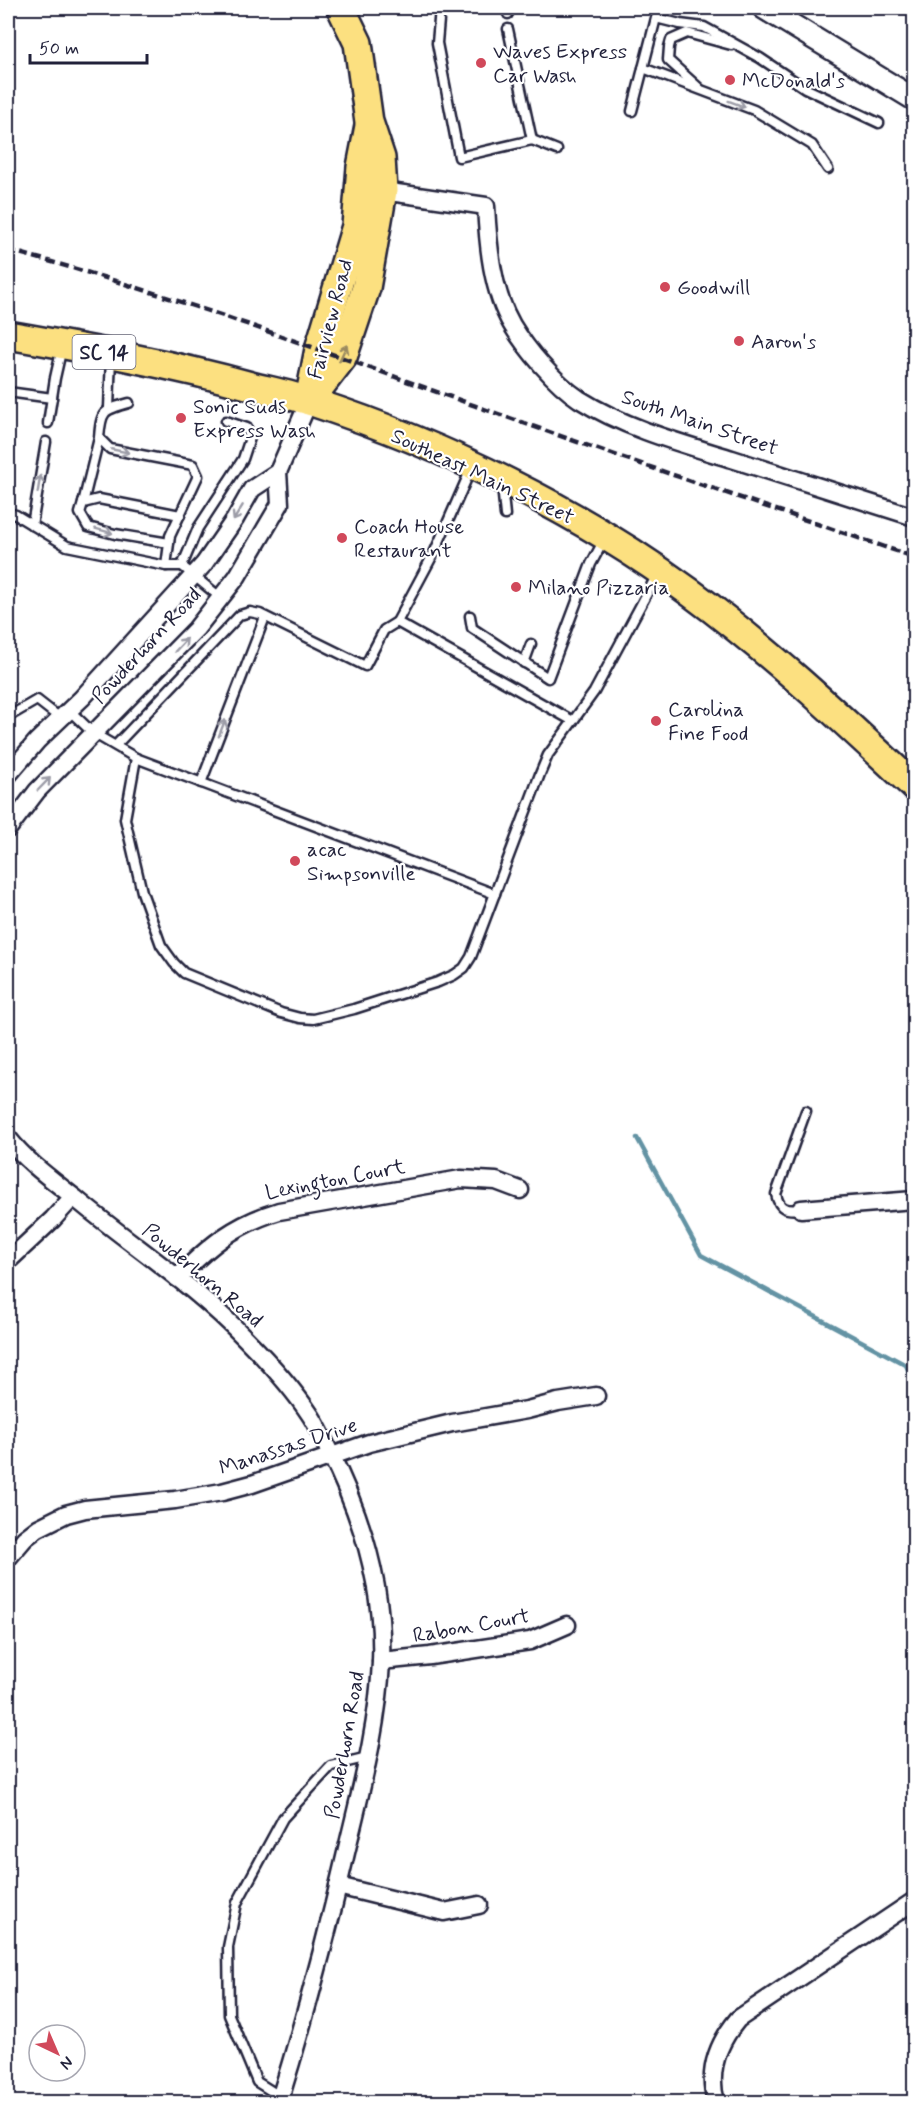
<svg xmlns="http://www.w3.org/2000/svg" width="922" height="2110" font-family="Mynerve,sans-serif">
	<rect width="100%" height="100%" fill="#fff"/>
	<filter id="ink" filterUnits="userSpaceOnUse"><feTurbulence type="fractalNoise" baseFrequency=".0167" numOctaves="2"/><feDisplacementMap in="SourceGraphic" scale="12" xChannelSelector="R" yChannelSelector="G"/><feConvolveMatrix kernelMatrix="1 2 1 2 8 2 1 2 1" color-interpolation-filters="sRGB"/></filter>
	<g filter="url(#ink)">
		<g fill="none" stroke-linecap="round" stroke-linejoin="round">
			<path stroke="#6393a4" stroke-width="4.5" d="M637 1138 701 1255 906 1365 914 1383"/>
			<g stroke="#22223b" stroke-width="13">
				<g id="service">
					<path d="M440 8 437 43 459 157 532 140 557 150"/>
					<path d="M508 8V14"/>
					<path d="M788 22 798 8"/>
					<path d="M508 29 532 140"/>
					<path d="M643 68 754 110 812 145 828 169"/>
					<path d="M699 88 668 60 669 47 671 40 687 33 731 45"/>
					<path d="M632 111 656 18 680 24 704 27 760 58 805 88 879 123"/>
					<path d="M8 392 52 398"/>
					<path d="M129 403C103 410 101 411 99 438L110 449 193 465 198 476 170 536 166 566"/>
					<path d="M109 408 111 357"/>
					<path d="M48 423 55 378 62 347"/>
					<path d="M471 469 435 551 397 622 573 721 594 692 658 573"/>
					<path d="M502 486 505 515"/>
					<path d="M83 503 99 438"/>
					<path d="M8 513 16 515 67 546 166 566H182L221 598"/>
					<path d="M32 525 46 442"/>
					<path d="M169 543 115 534 88 527 80 513 83 503 99 499 180 515"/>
					<path d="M182 566 198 528 243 459 250 438 247 428 226 421"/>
					<path d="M470 616 472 628 548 678 591 564 605 538"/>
					<path d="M524 663 531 644"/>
					<path d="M69 710 93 733 136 758 125 819 142 892 161 945 174 963 184 973 281 1013 300 1018 313 1019 354 1009 438 982 454 975 464 968 471 957 540 774 548 755 573 721"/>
					<path d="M8 714H13L37 700 60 718"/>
					<path d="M116 745 240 615 250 612 260 614 365 666 384 630 397 622"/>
					<path d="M136 758 495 894"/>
					<path d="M201 783 265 617"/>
					<path d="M801 1209C786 1211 779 1209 776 1194L806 1111"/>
					<path d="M281 2097 257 2082 229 2015 228 1947 237 1903 283 1818 331 1766 368 1757"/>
				</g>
			</g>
			<g stroke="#22223b" stroke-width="21">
				<g id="minor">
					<path d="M383 191 486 206C488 245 492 291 512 325 527 350 555 383 579 399 625 428 680 443 732 459 793 478 853 498 914 517"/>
					<path d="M8 775 37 741 82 698 204 564 235 519 252 489 278 472"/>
					<path d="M8 829 37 791 196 629 237 577 280 504 278 472 309 401"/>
					<path d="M8 1138C27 1162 51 1179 75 1198 131 1245 194 1285 245 1338 269 1362 292 1387 311 1416 318 1427 323 1439 329 1451 362 1516 384 1589 381 1662 378 1729 360 1793 345 1857 326 1939 304 2022 279 2102"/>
					<path d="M801 1209 914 1200"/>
					<path d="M8 1261 53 1219 73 1197"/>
					<path d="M177 1278C210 1245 235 1224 279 1211L461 1179 496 1181 520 1190"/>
					<path d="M8 1558 25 1538 38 1528 66 1514 85 1509 175 1500 222 1492 252 1484 369 1443 452 1423 527 1410 558 1402 596 1396"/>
					<path d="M381 1661 430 1656 530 1641 567 1625"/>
					<path d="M338 1886 444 1912 479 1905"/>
					<path d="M716 2102C707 2071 718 2043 738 2019L914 1901"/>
				</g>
			</g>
			<g stroke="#22223b" stroke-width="26">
				<path id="tertiary" d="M764 8 914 99"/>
			</g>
			<g stroke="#22223b" stroke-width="32">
				<g id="primary">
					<path d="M8 335C89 349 171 364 251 386 271 391 292 395 312 402 444 445 578 510 691 593 770 651 842 719 914 786"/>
					<path d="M310 395 319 349 356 226 361 167 369 126"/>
					<path d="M309 401 343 357 366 288 383 191 381 158 369 122 358 43 341 8"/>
				</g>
			</g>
			<use href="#service" stroke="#fff" stroke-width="8"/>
			<use href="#minor" stroke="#fff" stroke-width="16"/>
			<use href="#tertiary" stroke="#fff" stroke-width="21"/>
			<use href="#primary" stroke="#fce080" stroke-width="27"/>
			<path stroke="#22223b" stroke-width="4.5" stroke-dasharray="9 4.5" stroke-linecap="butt" d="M8 250C170 293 328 353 487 410 629 461 772 508 914 557"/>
		</g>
		<defs><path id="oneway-shaft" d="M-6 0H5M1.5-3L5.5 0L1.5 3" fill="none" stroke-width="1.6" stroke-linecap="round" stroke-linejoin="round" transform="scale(1.5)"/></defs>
		<g stroke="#9c9ca7">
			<use href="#oneway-shaft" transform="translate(737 104) rotate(20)"/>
			<use href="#oneway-shaft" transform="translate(120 451) rotate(11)"/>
			<use href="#oneway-shaft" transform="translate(39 484) rotate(-81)"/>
			<use href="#oneway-shaft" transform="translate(238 513) rotate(121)"/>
			<use href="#oneway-shaft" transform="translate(104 531) rotate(15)"/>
			<use href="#oneway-shaft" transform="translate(181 645) rotate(-47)"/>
			<use href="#oneway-shaft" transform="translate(222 728) rotate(-69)"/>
			<use href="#oneway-shaft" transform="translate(44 784) rotate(-46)"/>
		</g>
		<use stroke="#9a8a61" href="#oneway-shaft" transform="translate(343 353) rotate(-65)"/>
	</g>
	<g fill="#d1495b" stroke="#fff" stroke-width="2">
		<circle cx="481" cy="63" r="6"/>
		<circle cx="730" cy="80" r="6"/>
		<circle cx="665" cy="287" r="6"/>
		<circle cx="739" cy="341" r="6"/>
		<circle cx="181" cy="418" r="6"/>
		<circle cx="342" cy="538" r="6"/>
		<circle cx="516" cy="587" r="6"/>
		<circle cx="656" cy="721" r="6"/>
		<circle cx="295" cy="861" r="6"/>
	</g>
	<g text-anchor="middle" stroke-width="4.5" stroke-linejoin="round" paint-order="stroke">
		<rect fill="#fff" stroke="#646476" stroke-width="1.5" x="72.5" y="335" width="63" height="34" rx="4.5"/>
		<g font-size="20" font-weight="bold" fill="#22223b">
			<text x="104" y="359">SC 14</text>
		</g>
		<g font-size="21" fill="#22223b" stroke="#fff" text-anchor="start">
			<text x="493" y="58">Waves Express<tspan x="493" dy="24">Car Wash</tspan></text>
			<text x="742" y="87">McDonald's</text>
			<text x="677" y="294">Goodwill</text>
			<text x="751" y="348">Aaron's</text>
			<text x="193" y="413">Sonic Suds<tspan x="193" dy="24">Express Wash</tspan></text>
			<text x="354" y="533">Coach House<tspan x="354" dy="24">Restaurant</tspan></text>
			<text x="528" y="594">Milano Pizzaria</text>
			<text x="668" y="716">Carolina<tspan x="668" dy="24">Fine Food</tspan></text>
			<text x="307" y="856">acac<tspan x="307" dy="24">Simpsonville</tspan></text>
		</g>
		<g font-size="21" fill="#22223b" stroke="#fff">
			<text transform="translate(330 319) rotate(-75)" y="7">Fairview Road</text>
			<text transform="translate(700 422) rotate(19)" y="7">South Main Street</text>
			<text transform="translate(483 476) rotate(25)" y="7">Southeast Main Street</text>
			<text transform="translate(146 645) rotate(-47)" y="7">Powderhorn Road</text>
			<text transform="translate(335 1179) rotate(-11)" y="7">Lexington Court</text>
			<text transform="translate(203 1275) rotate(40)" y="7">Powderhorn Road</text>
			<text transform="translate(288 1446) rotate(-18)" y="7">Manassas Drive</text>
			<text transform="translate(471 1625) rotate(-10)" y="7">Rabon Court</text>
			<text transform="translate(344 1745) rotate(-80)" y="7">Powderhorn Road</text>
		</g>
	</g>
	<rect width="922" height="2110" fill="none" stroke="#fff" stroke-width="30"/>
	<rect x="15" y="15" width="892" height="2080" fill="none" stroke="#22223b" stroke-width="2" filter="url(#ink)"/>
	<g transform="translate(57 2053) rotate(136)"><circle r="28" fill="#ffffff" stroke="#a7a7b1" stroke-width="1.5"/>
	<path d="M0-4.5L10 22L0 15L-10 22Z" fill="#d1495b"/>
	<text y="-9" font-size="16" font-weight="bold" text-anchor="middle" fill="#22223b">N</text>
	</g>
	<path d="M30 54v9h117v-9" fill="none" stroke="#22223b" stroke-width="3"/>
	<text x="39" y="54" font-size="18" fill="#22223b" stroke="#ffffff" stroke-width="4.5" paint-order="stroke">50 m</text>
</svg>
